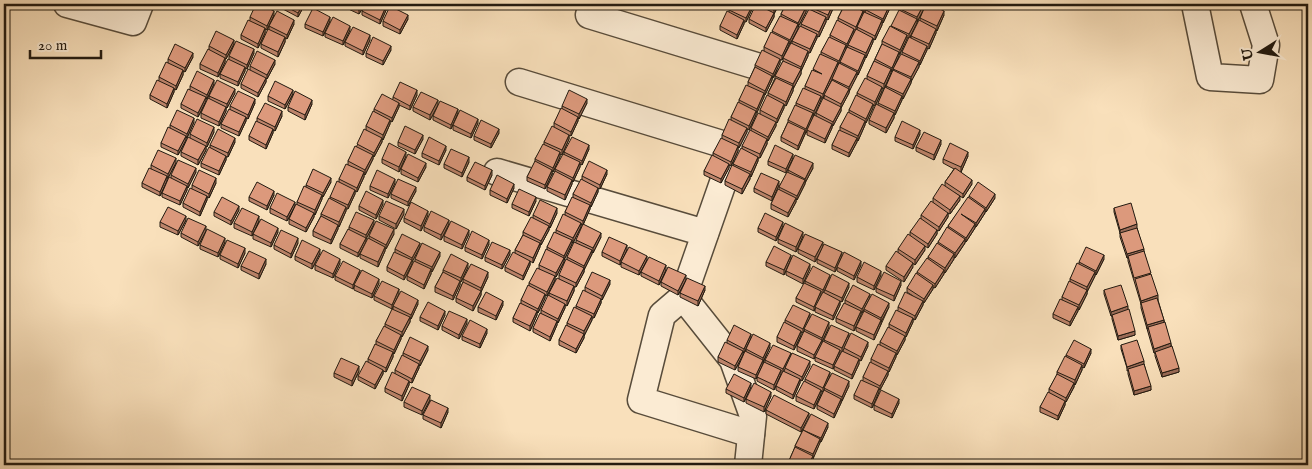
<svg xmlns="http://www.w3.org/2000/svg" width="1312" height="469" font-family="'IM FELL English',serif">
	<rect width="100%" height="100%" fill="#f9e0bb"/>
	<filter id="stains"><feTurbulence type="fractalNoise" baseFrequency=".004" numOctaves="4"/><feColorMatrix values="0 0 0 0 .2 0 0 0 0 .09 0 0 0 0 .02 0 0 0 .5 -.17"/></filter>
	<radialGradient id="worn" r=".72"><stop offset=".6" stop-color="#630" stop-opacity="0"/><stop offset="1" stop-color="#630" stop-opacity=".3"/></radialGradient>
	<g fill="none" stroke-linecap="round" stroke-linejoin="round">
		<g stroke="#584c3b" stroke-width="29">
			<g id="minor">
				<path d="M67 4 133 22 140 4"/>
				<path d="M1195 4 1210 77 1260 80 1266 45 1253 4"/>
				<path d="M589 15 763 68"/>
				<path d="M519 82 735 148"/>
				<path d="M741 131 683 297 662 315 641 400 751 434"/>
				<path d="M497 172 705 233"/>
				<path d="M683 297 733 360 753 416 748 465"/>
			</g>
		</g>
		<use href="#minor" stroke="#fbebd3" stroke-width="26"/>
	</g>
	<g fill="#bd846b" stroke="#221a10" fill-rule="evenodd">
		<path d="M272 4H279L277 7Z"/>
		<path d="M281 4H305L298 17 281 8Z"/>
		<path d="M342 4H365L359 14 342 6Z"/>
		<path d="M714 4H722L720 7Z"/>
		<path d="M731 4H756L755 5 753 4V7L746 22H744V24L737 39 720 30V26L729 12V10Z"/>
		<path d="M757 4H779L774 14V17L766 32 749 23V19Z"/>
		<path d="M786 4H811L808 10 806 9V12L798 27V29L790 44H789L782 60H780V63L772 78V80L765 95H764V97L756 113V115L749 130 747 129V132L739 148 738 147V151L731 166 729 165V168L721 183 704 175V171L713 156V153L722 139V135L731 120V117L739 102V100L748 85V82L755 67V65L764 51V47L781 16V14Z"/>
		<path d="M835 4 828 20 826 19V22L819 37 817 36V38L810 53H808V56L801 71V74L793 89V91L786 106 784 105V108L777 123 776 122V126L768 141 767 140V144L760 158H758V161L751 177 750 176V179L742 194 725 185V181L733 166V164L742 149V146L751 131V128L760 114V110L768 96V93L775 78V76L783 61V58L792 44V41L801 26V24L810 9V7Z"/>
		<path d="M845 4H893L891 6H890V8L883 23H882V25L875 40 873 39V42L866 58 865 57V59L858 75 857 74V76L849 91V93L841 108V111L833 126H832V128L825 143 807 135V130L798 150 781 141V137L788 122V120L796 105V103L805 88V86L821 55V52L830 37V35L838 21V18ZM846 48H847L840 62V64H839ZM832 79 824 95V98L816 113V116L813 117V115L821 100V98H823Z"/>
		<path d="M925 4V7L944 15 937 31 936 30V33L929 49 927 48V50L920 65H919V67L911 81V83L903 99 902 98V100L895 115H894V118L886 133 869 124V120L878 105V103L884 89 882 88V91L875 106 873 105V108L866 123H865V125L858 141 857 140V142L849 157 832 149V145L840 130V127L849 113V110L857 96V93L867 79V76L882 44V41L891 27 900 11V9ZM924 9 920 18V21L911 36V38L910 37 917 23V21V22ZM907 38H909L902 52V54L893 69V71L886 86V88L885 87 891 72Z"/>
		<path d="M387 8 380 24 362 15V11Z"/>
		<path d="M274 15 267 30 265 29V33L258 48 241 39V35L250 20V17Z"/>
		<path d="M408 19 400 34 383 26V21Z"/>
		<path d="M330 21 323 36 305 28V24Z"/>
		<path d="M294 24 287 39 285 38V42L278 57 261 48V44L269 29V26Z"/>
		<path d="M350 30 343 45 325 37V33Z"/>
		<path d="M370 40 363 55 345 46V42Z"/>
		<path d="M234 44 226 59H225V62L218 77 200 69V64L209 50V46Z"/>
		<path d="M391 50 383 65 366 57V53Z"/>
		<path d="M254 53 247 69 245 68V71L238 86 220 78V74L229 59V56Z"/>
		<path d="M193 57 185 72 183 71V75L176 90 174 89V92L167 108 150 99V95L159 80V77L168 63V59Z"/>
		<path d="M275 64 267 79 266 78V82L258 97 241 88V84L250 70V66Z"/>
		<path d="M214 84 207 99 206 98V101L198 117 181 108V104L190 89V86Z"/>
		<path d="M235 93 227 108H226V111L219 126 201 118V113L209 99V96Z"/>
		<path d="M293 94 285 109 268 101V96Z"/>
		<path d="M417 95 410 110 399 105V107L392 122 390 121V124L383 140 382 139V142L374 157 373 156V159L365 175 364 174V177L357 192 355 191V194L348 209H346V211L339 227 338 226V229L331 244 313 236V231L321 216V214L330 199V197L339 182V179L348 165V161L366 130V126L374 112V109L393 99V97Z"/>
		<path d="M255 103 248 119 246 118V121L239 136 221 128V124L230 109V106Z"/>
		<path d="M587 103 579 119 578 118V121L571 136 569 135V139L562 155 560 154V157L553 172 552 171V174L545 189 527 181V177L535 162V159L544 145V142L554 127V123L562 109V106Z"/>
		<path d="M312 104 305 120 288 111V107Z"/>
		<path d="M438 105 430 120 413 111V107Z"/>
		<path d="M458 113 451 129 433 120V116Z"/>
		<path d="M282 116 275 131 273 130V133L266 149 249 140V136L257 121V118Z"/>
		<path d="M194 122 187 138 186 137V140L178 155 161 147V143L170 128V125Z"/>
		<path d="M478 123 471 138 453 130V125Z"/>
		<path d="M214 132 207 147 206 146V150L198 165 181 156V152L190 138V134Z"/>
		<path d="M499 133 491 148 474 140V136Z"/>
		<path d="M920 134 913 149 895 141V137Z"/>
		<path d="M423 139 415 154 398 146V142Z"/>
		<path d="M235 142 228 157H226V160L219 175 201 167V163L210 148V145Z"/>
		<path d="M941 144 934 160 916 151V147Z"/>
		<path d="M589 149 582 165 580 164V167L573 182 572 181V184L565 200 547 191V187L555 172V169L564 155V152Z"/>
		<path d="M446 150 439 165 422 157V153Z"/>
		<path d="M406 156 399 172 382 163V159Z"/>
		<path d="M968 156 961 172 972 184 963 198 955 193 960 200 950 214 948 213V217L939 231 937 230V234L928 248 920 243 925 250 915 265 898 253V249L910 236V232L921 219V215L933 203V198L945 186V182L954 169 943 163V159Z"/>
		<path d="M793 158 786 173 768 165V161Z"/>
		<path d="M469 162 462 177 444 168V164Z"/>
		<path d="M176 163 168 178H167V181L160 196 142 187V183L151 169V165Z"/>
		<path d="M426 167 418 182 401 174V169Z"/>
		<path d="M813 168 805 183V184L797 200 796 199V202L788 217 771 209V204L779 190V187L788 172V170Z"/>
		<path d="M196 172 188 188 187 187V190L180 205 162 197V193L171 178V175Z"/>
		<path d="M607 174 600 189 598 188V192L591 207H590V209L583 225 581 224V227L573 243 572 242V244L564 260V259V262L556 277 555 276V280L547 296 545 295V298L538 313 537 312V315L530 331 513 322V318L521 303V300L529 286V283L539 269V265L547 250V247L556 232V230L565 215V212L573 197V194L582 180V176Z"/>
		<path d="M492 175 485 190 467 181V177Z"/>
		<path d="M331 182 323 197H322V199L315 215 314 214V217L306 232 289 224V219L297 204V202L306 187V185Z"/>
		<path d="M216 183 209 198 207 197V200L200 216 183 207V203L192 188V185Z"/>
		<path d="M395 183 388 198 370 190V186Z"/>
		<path d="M779 185 772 201 754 192V188Z"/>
		<path d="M514 188 507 203 490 195V190Z"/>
		<path d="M416 191 408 206 391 198V194Z"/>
		<path d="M274 195 267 210 249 201V197Z"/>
		<path d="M969 196 995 198 986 212 985 211V213L976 227H975V228L966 242 965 241V243L955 258 954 257V259L945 273 944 272V274L935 288 933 287V289L924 303H923V305L915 320 913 319V322L906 337H905V340L897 355H896V357L889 372H888V375L880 390 879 389V392L872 408 854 399V395L863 380V377L871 362V359L880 345V342L889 328V324L898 310V307L913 296 907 292V288L917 274V272L928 259V257L938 243V242L948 228V226L969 197Z"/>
		<path d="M536 201 529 216 512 208V204Z"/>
		<path d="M383 204 376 219 359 210V206Z"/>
		<path d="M295 206 287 221 270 213V208Z"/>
		<path d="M1114 208 1137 228 1179 372 1162 377 1155 356V353H1154L1141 308V304L1128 261V258H1127L1120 237V233L1114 212Z"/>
		<path d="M239 210 231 225 214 216V212Z"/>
		<path d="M557 213 550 228 549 227V230L541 245H540V247L533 263 530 261V265L523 280 505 271V267L515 253V250L523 235V232L533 218V215Z"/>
		<path d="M404 214 396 229 379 220V216Z"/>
		<path d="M428 215 421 231 404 222V218Z"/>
		<path d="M186 220 178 235 160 227V222Z"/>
		<path d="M259 221 252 236 234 228V223Z"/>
		<path d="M374 224 366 239V242L358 257 340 248V244L349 229V227Z"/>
		<path d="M449 224 441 240 424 231V227Z"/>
		<path d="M783 226 776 241 758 232V228Z"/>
		<path d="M206 231 198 246 181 237V233Z"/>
		<path d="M278 232 271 247 253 239V234Z"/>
		<path d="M394 234 386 249H385V251L378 267 360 258V254L369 239V236Z"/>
		<path d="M469 234 462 249 444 241V236Z"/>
		<path d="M803 236 796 252 778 243V239Z"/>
		<path d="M601 237 593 253 592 252V254L584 270V269V272L576 287H574V291L567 306 565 305V308L558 323 557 322V325L550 341 533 332V328L541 313V310L549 295V293L559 279V275L567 260V257L576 242V240Z"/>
		<path d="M225 242 218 257 200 249V245Z"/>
		<path d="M298 243 291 258 274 249V245Z"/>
		<path d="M489 244 482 259 465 251V247Z"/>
		<path d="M420 247 412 262V264L404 280 387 271V267L395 252V249Z"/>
		<path d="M823 247 815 262 798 253V249Z"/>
		<path d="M627 250 620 265 602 256V252Z"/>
		<path d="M245 253 238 268 220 259V255Z"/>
		<path d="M320 253 312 269 295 260V256Z"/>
		<path d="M510 254 502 269 485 261V257Z"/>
		<path d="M440 256 432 272 431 271V274L424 289 407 280V276L415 261V259Z"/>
		<path d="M842 256 861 265 854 280 837 271V268L835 272 817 263V259Z"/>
		<path d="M791 258 810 268 803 284 786 275V271L784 275 766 266V262Z"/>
		<path d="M1104 259 1096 275 1095 274V276L1087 292V291V294L1079 310 1078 309V311L1070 326 1053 318V314L1062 300V297L1070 282V279L1079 264V262Z"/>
		<path d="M647 260 639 275 621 267V262Z"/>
		<path d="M340 263 333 278 315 270V265Z"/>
		<path d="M266 264 259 279 241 270V266Z"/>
		<path d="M886 266 913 267 904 282 886 270Z"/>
		<path d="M468 267 461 282H460V285L453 300 435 292V287L443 272V270Z"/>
		<path d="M666 270 659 285 641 276V272Z"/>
		<path d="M360 273 379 283 372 298 354 290V286L353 289 335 280V276Z"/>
		<path d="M881 275 874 290 857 282V277Z"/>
		<path d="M488 277 481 292V295L473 311 456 302V298L463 282V279Z"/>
		<path d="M830 278 849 287 842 302 840 301V305L833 320 815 312V308L814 311 796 302V298L805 284V281Z"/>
		<path d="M686 280 678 295 661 286V282Z"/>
		<path d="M610 284 602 300 601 299V303L594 318H592V320L584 336V335V338L576 353 559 345V340L567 326V323L576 308V306L585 291V287Z"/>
		<path d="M901 285 894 301 876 292V288Z"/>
		<path d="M399 289 392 309 374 300V296Z"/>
		<path d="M705 290 698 306 680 297V293Z"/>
		<path d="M1104 290 1128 310 1135 335 1118 340 1112 319V316H1111L1104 294Z"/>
		<path d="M870 298 889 307 874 340 856 331V327L864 312V310L862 313H861V315L854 331 836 322V318L845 303V300Z"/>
		<path d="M418 304 411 319H410V322L402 337 401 336V339L394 354 393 353V357L386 372 383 371V374L375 389 358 380V376L368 362V359L376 344V341L385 327V324L393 309V306Z"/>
		<path d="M503 305 496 320 478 312V307Z"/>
		<path d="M445 315 438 330 420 321V317Z"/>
		<path d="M810 317 829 327 822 342V344L824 342V340L849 336 868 346 861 361 859 360V364L852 379 834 370V367L833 369 815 361V357L814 359 797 351V346L804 332V330L803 333 801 332V335L794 350 777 342V337L785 323V320Z"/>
		<path d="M467 323 459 339 442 330V326Z"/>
		<path d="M487 333 480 348 462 340V336Z"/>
		<path d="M751 337 770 347 763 363 765 362V360L791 356 810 366 802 381 800 380V383L793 399 776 390V386L774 390 757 381V377L756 379 738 371V367L746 351V350L744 353 743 352V355L735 370 718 362V357L727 343V340Z"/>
		<path d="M1121 345 1144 364 1151 390 1134 395 1128 374V371L1121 349Z"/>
		<path d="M428 350 420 366 419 365V368L412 383 409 382V385L402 401 385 392V388L395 374V370L403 355V353Z"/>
		<path d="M1091 353 1084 368 1082 367V370L1075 385 1074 384V387L1066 402H1065V405L1058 420 1040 412V407L1049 393V389L1057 375V372L1066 357V355Z"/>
		<path d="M359 371 352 386 334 377V373Z"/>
		<path d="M830 376 849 386 834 418 817 409V405L824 390V389L823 392 821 391V394L814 409 796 401V396L805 382V379Z"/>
		<path d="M751 387 744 402 726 393V389Z"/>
		<path d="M771 396 764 412 746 403V399Z"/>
		<path d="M430 400 422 415 404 407V402Z"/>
		<path d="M899 403 892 418 874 410V405Z"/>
		<path d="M766 410 809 413 801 432 766 414Z"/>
		<path d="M448 412 441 428 423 419V415Z"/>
		<path d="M828 427 821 442H820L810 465H785H788V463L795 447V446L803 430Z"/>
	</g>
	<g fill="#9a6b57" stroke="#221a10">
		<path d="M303 4H305L298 17V13Z"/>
		<path d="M362 4H365L359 14V10Z"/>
		<path d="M387 4V8L380 24V20Z"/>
		<path d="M753 4V7L746 22V18Z"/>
		<path d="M777 4H779L774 14V10Z"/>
		<path d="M833 4H835L828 20V15Z"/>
		<path d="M867 4H869L864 14V10Z"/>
		<path d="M890 4V8L883 23V19Z"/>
		<path d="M924 4 925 7 917 22V17Z"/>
		<path d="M806 7V12L798 27V23Z"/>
		<path d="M274 11V15L267 30V26Z"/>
		<path d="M863 11V16L856 31V27Z"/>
		<path d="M944 11V15L937 31V26Z"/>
		<path d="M774 13V17L766 32V28Z"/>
		<path d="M408 15V19L400 34V30Z"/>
		<path d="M330 17V21L323 36V32Z"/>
		<path d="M826 17V22L819 37V32Z"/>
		<path d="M917 19V23L909 39V34Z"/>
		<path d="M294 20V24L287 39V35Z"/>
		<path d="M744 20V24L737 39V35Z"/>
		<path d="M882 20V25L875 40V36Z"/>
		<path d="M798 24V29L790 44V40Z"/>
		<path d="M350 26V30L343 45V41Z"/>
		<path d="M265 28V33L258 48V44Z"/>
		<path d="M854 29V33L847 48V44Z"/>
		<path d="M936 29V33L929 49V44Z"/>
		<path d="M817 34V38L810 53V49Z"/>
		<path d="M370 35V40L363 55V51Z"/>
		<path d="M907 35V39L900 54V50Z"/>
		<path d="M285 37V42L278 57V52Z"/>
		<path d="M873 38V42L866 58V53Z"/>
		<path d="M234 40V44L226 59V55Z"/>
		<path d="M789 41V45L782 60V56Z"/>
		<path d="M846 45V50L839 65V61Z"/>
		<path d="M391 46V50L383 65V61Z"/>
		<path d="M927 46V50L920 65V61Z"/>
		<path d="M254 49V53L247 69V65Z"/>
		<path d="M808 51V56L801 71V67Z"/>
		<path d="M899 52V56L892 72V68Z"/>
		<path d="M193 53V57L185 72V68Z"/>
		<path d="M865 55V59L858 75V71Z"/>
		<path d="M225 58V62L218 77V73Z"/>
		<path d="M780 59V63L773 78V74Z"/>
		<path d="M275 60V64L267 79V75Z"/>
		<path d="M838 62V67L823 98V94Z"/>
		<path d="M919 62V67L911 82V77Z"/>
		<path d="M245 67V71L238 86V82Z"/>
		<path d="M801 69V74L793 89V84Z"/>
		<path d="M891 69V73L884 89V84Z"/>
		<path d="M183 70V75L176 90V86Z"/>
		<path d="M857 72V76L849 92V87Z"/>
		<path d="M772 76V80L765 95V91Z"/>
		<path d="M266 78V82L258 97V93Z"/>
		<path d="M911 79V83L903 99V94Z"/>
		<path d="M214 80V84L207 99V95Z"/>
		<path d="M793 86V91L786 106V102Z"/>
		<path d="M882 87V91L875 106V102Z"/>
		<path d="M174 88V92L167 108V104Z"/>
		<path d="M235 89V93L227 108V104Z"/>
		<path d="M849 89V93L841 108V104Z"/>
		<path d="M293 90V94L285 109V105Z"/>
		<path d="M417 90V95L410 110V106Z"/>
		<path d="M764 93V97L757 113V109Z"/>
		<path d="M821 96V100L814 116V111Z"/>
		<path d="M902 96V100L895 115V111Z"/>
		<path d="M206 97V101L198 117V113Z"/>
		<path d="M255 99V103L248 119V115Z"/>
		<path d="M587 99V103L579 119V114Z"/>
		<path d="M312 100V104L305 120V115Z"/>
		<path d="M438 100V105L430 120V115Z"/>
		<path d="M399 103V107L392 122V118Z"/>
		<path d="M784 104V108L777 123V119Z"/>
		<path d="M873 104V108L866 123V119Z"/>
		<path d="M226 107V111L219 126V122Z"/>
		<path d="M841 107V111L833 126V122Z"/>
		<path d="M458 109V113L451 129V125Z"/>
		<path d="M282 111V116L275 131V127Z"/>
		<path d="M756 111V115L749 130V126Z"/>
		<path d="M813 113V117L806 133V129Z"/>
		<path d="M894 113V118L886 133V128Z"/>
		<path d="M246 117V121L239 136V132Z"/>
		<path d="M578 117V121L571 136V132Z"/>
		<path d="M194 118V122L187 138V134Z"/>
		<path d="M478 119V123L471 138V134Z"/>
		<path d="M390 120V124L383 140V135Z"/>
		<path d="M865 121V125L858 141V136Z"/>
		<path d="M776 122V126L768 141V137Z"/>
		<path d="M832 124V128L825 143V139Z"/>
		<path d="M214 127V132L207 147V143Z"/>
		<path d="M747 128V132L739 148V143Z"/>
		<path d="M273 129V133L266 149V145Z"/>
		<path d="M499 129V133L491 148V144Z"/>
		<path d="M805 130V134L798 150V146Z"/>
		<path d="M920 130V134L913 149V145Z"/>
		<path d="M423 135V139L415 154V150Z"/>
		<path d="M569 135V139L562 155V150Z"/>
		<path d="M186 136V140L178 155V151Z"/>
		<path d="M235 138V142L228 157V153Z"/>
		<path d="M382 138V142L374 157V153Z"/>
		<path d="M857 138V142L849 157V153Z"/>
		<path d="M767 139V144L760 158V154Z"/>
		<path d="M941 140V144L934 160V155Z"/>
		<path d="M589 145V149L582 165V161Z"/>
		<path d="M206 146V150L198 165V160Z"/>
		<path d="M446 146V150L439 165V161Z"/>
		<path d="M738 146V151L731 166V162Z"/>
		<path d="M406 152V156L399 172V167Z"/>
		<path d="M560 152V157L553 172V168Z"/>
		<path d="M968 152V156L961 172V167Z"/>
		<path d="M793 154V158L786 173V169Z"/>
		<path d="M373 155V159L365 175V170Z"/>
		<path d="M226 156V160L219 175V171Z"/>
		<path d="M469 157V162L462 177V173Z"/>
		<path d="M758 157V161L751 177V172Z"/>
		<path d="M176 158V163L168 178V174Z"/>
		<path d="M580 162V167L573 182V178Z"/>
		<path d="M426 163V167L418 182V178Z"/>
		<path d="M813 163V168L805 183V179Z"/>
		<path d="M729 164V168L721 183V179Z"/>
		<path d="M196 168V172L188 188V184Z"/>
		<path d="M492 170V175L485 190V186Z"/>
		<path d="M552 170V174L545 189V185Z"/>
		<path d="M607 170V174L600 189V185Z"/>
		<path d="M364 172V177L357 192V188Z"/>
		<path d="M750 174V179L742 194V189Z"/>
		<path d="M167 176V181L160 196V192Z"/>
		<path d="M216 178V183L209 198V194Z"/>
		<path d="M331 178V182L323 197V193Z"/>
		<path d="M395 179V183L388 198V194Z"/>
		<path d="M572 180V184L565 200V195Z"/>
		<path d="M805 180V184L797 200V196Z"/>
		<path d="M972 180V184L963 198V194Z"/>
		<path d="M779 181V185L772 201V197Z"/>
		<path d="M514 184V188L507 203V199Z"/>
		<path d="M187 186V190L180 205V201Z"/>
		<path d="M416 187V191L408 206V202Z"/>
		<path d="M598 188V192L591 207V203Z"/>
		<path d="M355 190V194L348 209V205Z"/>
		<path d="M274 191V195L267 210V206Z"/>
		<path d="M995 194V198L986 212V208Z"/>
		<path d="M322 195V199L315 215V210Z"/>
		<path d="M207 196V200L200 216V212Z"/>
		<path d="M960 196V200L950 214V210Z"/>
		<path d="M536 197V201L529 216V212Z"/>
		<path d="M796 198V202L788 217V213Z"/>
		<path d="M383 200V204L376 219V215Z"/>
		<path d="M295 202V206L287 221V217Z"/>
		<path d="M590 205V209L583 225V221Z"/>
		<path d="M239 206V210L231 225V221Z"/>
		<path d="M346 207V211L339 227V222Z"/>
		<path d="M557 208V213L550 228V224Z"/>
		<path d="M404 209V214L396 229V224Z"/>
		<path d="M985 209V213L976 227V223Z"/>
		<path d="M428 211V215L421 231V226Z"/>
		<path d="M314 213V217L306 232V228Z"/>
		<path d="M948 213V217L939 231V227Z"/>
		<path d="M186 216V220L178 235V231Z"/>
		<path d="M259 216V221L252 236V232Z"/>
		<path d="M374 220V224L366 239V235Z"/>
		<path d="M449 220V224L441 240V235Z"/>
		<path d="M783 222V226L776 241V237Z"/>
		<path d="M581 223V227L573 243V238Z"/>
		<path d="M975 224V228L966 242V238Z"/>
		<path d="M1137 224V229L1120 234V230Z"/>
		<path d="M338 225V229L331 244V240Z"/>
		<path d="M206 226V231L198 246V242Z"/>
		<path d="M549 226V230L541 245V241Z"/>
		<path d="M278 228V232L271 247V243Z"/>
		<path d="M394 229V234L386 249V245Z"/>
		<path d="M469 230V234L462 249V245Z"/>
		<path d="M937 230V234L928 248V244Z"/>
		<path d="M803 232V236L796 252V247Z"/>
		<path d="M601 233V237L593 253V248Z"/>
		<path d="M225 238V242L218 257V253Z"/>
		<path d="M298 238V243L291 258V254Z"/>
		<path d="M366 238V242L358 257V253Z"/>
		<path d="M965 239V243L955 258V253Z"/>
		<path d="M489 240V244L482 259V255Z"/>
		<path d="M572 240V244L564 260V256Z"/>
		<path d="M823 242V247L815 262V257Z"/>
		<path d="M420 243V247L412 262V258Z"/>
		<path d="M540 243V247L533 263V258Z"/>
		<path d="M627 245V250L620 265V261Z"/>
		<path d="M925 246V250L915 265V260Z"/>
		<path d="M385 247V251L378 267V262Z"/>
		<path d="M245 248V253L238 268V264Z"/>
		<path d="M320 249V253L312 269V264Z"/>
		<path d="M1144 249V253L1127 258V254Z"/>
		<path d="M510 250V254L502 269V265Z"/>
		<path d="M592 250V254L584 270V266Z"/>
		<path d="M440 252V256L432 272V267Z"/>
		<path d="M842 252V256L835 272V268Z"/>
		<path d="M954 254V259L945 273V268Z"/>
		<path d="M791 255V259L784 275V270Z"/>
		<path d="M1104 255V259L1096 275V271Z"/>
		<path d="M647 256V260L639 275V271Z"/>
		<path d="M564 258V262L556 277V273Z"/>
		<path d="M266 259V264L259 279V274Z"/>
		<path d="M340 259V263L333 278V274Z"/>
		<path d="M412 260V264L404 280V276Z"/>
		<path d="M530 261V265L523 280V276Z"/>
		<path d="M861 261V265L854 280V276Z"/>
		<path d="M468 263V267L461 282V278Z"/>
		<path d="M913 263V267L904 282V277Z"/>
		<path d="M810 264V268L803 284V279Z"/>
		<path d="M666 265V270L659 285V281Z"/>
		<path d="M584 268V272L576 287V283Z"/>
		<path d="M431 269V274L424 289V285Z"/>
		<path d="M360 270V274L353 289V285Z"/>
		<path d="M944 270V274L935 288V284Z"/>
		<path d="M881 271V275L874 290V286Z"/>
		<path d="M488 272V277L481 292V288Z"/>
		<path d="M1095 272V276L1087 292V287Z"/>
		<path d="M686 275V280L678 295V291Z"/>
		<path d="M830 275V279L823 294V290Z"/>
		<path d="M555 276V280L547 296V292Z"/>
		<path d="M379 279V283L372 298V294Z"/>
		<path d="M610 280V284L602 300V296Z"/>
		<path d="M460 281V285L453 300V296Z"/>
		<path d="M901 281V285L894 301V296Z"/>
		<path d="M849 283V287L842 302V298Z"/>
		<path d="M933 285V289L924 303V299Z"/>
		<path d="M574 286V291L567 306V301Z"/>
		<path d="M705 286V290L698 306V301Z"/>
		<path d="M399 289V294L392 309V305Z"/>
		<path d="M1087 290V294L1079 310V305Z"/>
		<path d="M481 291V295L473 311V306Z"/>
		<path d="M821 291V296L814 311V307Z"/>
		<path d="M545 294V298L538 313V309Z"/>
		<path d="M870 294V298L862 313V309Z"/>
		<path d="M1158 295V300L1141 305V301Z"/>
		<path d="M601 299V303L594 318V314Z"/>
		<path d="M418 300V304L411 319V315Z"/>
		<path d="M503 301V305L496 320V316Z"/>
		<path d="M840 301V305L833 320V316Z"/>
		<path d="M923 301V305L915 320V316Z"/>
		<path d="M889 303V307L881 322V318Z"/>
		<path d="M565 304V308L558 323V319Z"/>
		<path d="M1128 306V311L1111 316V312Z"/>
		<path d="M1078 307V311L1070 326V322Z"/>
		<path d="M445 311V315L438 330V326Z"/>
		<path d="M537 311V315L530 331V326Z"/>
		<path d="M861 311V315L854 331V326Z"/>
		<path d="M810 313V318L803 333V329Z"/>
		<path d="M592 316V320L584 336V331Z"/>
		<path d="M410 317V322L402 337V332Z"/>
		<path d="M913 318V322L906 337V333Z"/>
		<path d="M467 319V323L459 339V335Z"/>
		<path d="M881 320V324L874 340V335Z"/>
		<path d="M1164 320V324L1147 329V325Z"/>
		<path d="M557 321V325L550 341V337Z"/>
		<path d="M829 322V327L822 342V338Z"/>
		<path d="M487 329V333L480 348V344Z"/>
		<path d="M801 331V335L794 350V346Z"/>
		<path d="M1135 331V335L1118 340V336Z"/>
		<path d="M849 333V338L842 353V348Z"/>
		<path d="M584 334V338L576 353V349Z"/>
		<path d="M751 334V338L744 353V349Z"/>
		<path d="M401 335V339L394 354V350Z"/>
		<path d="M905 336V340L897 355V351Z"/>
		<path d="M822 340V344L814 359V355Z"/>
		<path d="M868 342V346L861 361V357Z"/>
		<path d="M770 343V347L763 362V358Z"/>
		<path d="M1171 343V348L1154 353V349Z"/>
		<path d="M428 346V350L420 366V361Z"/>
		<path d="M1091 349V353L1084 368V364Z"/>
		<path d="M840 350V354L833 369V365Z"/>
		<path d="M743 351V355L735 370V366Z"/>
		<path d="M393 352V357L386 372V368Z"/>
		<path d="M791 353V357L783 373V369Z"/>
		<path d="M896 353V357L889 372V368Z"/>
		<path d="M859 359V364L852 379V375Z"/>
		<path d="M763 360V364L756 379V375Z"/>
		<path d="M810 361V366L802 381V377Z"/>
		<path d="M1144 361V366L1127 371V367Z"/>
		<path d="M419 364V368L412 383V379Z"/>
		<path d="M1082 365V370L1075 385V380Z"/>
		<path d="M359 366V371L352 386V381Z"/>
		<path d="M1179 368V372L1162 377V373Z"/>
		<path d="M383 370V374L375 389V385Z"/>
		<path d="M781 370V374L774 390V385Z"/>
		<path d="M888 371V375L880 390V386Z"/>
		<path d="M830 372V376L823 392V388Z"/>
		<path d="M800 379V383L793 399V395Z"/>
		<path d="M409 381V385L402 401V396Z"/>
		<path d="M849 381V386L842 401V397Z"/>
		<path d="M751 383V387L744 402V398Z"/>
		<path d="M1074 383V387L1066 402V398Z"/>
		<path d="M1151 386V390L1134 395V391Z"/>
		<path d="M879 388V392L872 408V404Z"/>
		<path d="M821 390V394L814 409V405Z"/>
		<path d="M771 392V396L764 412V407Z"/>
		<path d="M430 395V400L422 415V411Z"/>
		<path d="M841 399V403L834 418V414Z"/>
		<path d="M899 399V403L892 418V414Z"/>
		<path d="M1065 401V405L1058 420V416Z"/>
		<path d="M448 408V412L441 428V423Z"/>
		<path d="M809 413V417L801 432V428Z"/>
		<path d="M828 423V427L821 442V438Z"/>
		<path d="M820 439V443L813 459V454Z"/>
		<path d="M813 456V460L810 465H808Z"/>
	</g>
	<g fill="#dc997c" stroke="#221a10">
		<path d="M256 4H260L274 11 267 26 250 17Z"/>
		<path d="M281 4H303L298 13Z"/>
		<path d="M347 4H362L359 10Z"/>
		<path d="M366 4H387L380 20 362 11Z"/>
		<path d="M731 4H753L746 18 729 10Z"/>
		<path d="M756 4 774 13 766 28 749 19Z"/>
		<path d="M762 4H777L774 10Z"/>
		<path d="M786 4H798L806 7 798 23 781 14Z"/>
		<path d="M812 4H833L828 15 810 7Z"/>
		<path d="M845 4H847L863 11 856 27 838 18Z"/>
		<path d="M852 4H867L864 10Z"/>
		<path d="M869 4H890L883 19 866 10Z"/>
		<path d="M902 4H924L917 17 900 9Z"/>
		<path d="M926 4H930L944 11 937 26 920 18Z"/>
		<path d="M390 6 408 15 400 30 383 21Z"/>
		<path d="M313 8 330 17 323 32 305 24Z"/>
		<path d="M809 9 826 17 819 32 801 24Z"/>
		<path d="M899 10 917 19 909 34 891 26Z"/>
		<path d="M277 11 294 20 287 35 269 26Z"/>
		<path d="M727 11 744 20 737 35 720 26Z"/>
		<path d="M864 12 882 20 875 36 857 27Z"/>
		<path d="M780 16 798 24 790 40 772 31Z"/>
		<path d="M333 17 350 26 343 41 325 33Z"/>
		<path d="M248 20 265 28 258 44 241 35Z"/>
		<path d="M837 20 854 29 847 44 830 35Z"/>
		<path d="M919 20 936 29 929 44 911 36Z"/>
		<path d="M800 26 817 34 810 49 792 41Z"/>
		<path d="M890 26 907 35 900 50 882 41Z"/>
		<path d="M353 27 370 35 363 51 345 42Z"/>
		<path d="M268 29 285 37 278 52 261 44Z"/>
		<path d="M856 29 873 38 866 53 848 45Z"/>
		<path d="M216 31 234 40 226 55 209 46Z"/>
		<path d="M771 32 789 41 782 56 764 47Z"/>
		<path d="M373 37 391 46 383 61 366 53Z"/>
		<path d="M829 37 846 45 839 61 821 52Z"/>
		<path d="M909 37 927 46 920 61 902 52Z"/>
		<path d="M236 41 254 49 247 65 229 56Z"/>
		<path d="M791 43 808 51 801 67 783 58Z"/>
		<path d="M175 44 193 53 185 68 168 59Z"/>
		<path d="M882 44 899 52 892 68 875 59Z"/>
		<path d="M847 47 865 55 858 71 840 62Z"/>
		<path d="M208 49 225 58 218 73 200 64Z"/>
		<path d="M762 50 780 59 773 74 755 65Z"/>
		<path d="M257 51 275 60 267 75 250 66Z"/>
		<path d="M820 54 838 62 823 94 805 86 812 70 822 74 813 69Z"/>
		<path d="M901 54 919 62 911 77 893 69Z"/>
		<path d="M228 59 245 67 238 82 220 74Z"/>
		<path d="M783 61 801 69 793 84 775 76Z"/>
		<path d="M874 61 891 69 884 84 867 76Z"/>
		<path d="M166 62 183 70 176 86 159 77Z"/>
		<path d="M839 63 857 72 849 87 832 79Z"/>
		<path d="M755 67 772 76 765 91 748 82Z"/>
		<path d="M248 69 266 78 258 93 241 84Z"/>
		<path d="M893 70 911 79 903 94 886 86Z"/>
		<path d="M197 71 214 80 207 95 190 86Z"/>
		<path d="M776 78 793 86 786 102 768 93Z"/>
		<path d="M865 78 882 87 875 102 857 93Z"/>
		<path d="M157 80 174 88 167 104 150 95Z"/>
		<path d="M217 80 235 89 227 104 209 96Z"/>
		<path d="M832 80 849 89 841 104 824 95Z"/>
		<path d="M275 81 293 90 285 105 268 96Z"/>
		<path d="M400 82 417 90 410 106 393 97Z"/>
		<path d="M746 85 764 93 757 109 739 100Z"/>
		<path d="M885 87 902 96 895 111 878 103Z"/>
		<path d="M803 88 821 96 814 111 796 103Z"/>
		<path d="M188 89 206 97 198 113 181 104Z"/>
		<path d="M569 90 587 99 579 114 562 106Z"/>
		<path d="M238 91 255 99 248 115 230 106Z"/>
		<path d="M295 91 312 100 305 115 288 107Z"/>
		<path d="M421 92 438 100 430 115 413 107Z"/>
		<path d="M382 94 399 103 392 118 374 109Z"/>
		<path d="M767 95 784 104 777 119 760 110Z"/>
		<path d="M856 95 873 104 866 119 849 110Z"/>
		<path d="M208 98 226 107 219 122 201 113Z"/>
		<path d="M823 98 841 107 833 122 816 113Z"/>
		<path d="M440 101 458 109 451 125 433 116Z"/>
		<path d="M738 102 756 111 749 126 731 117Z"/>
		<path d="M265 103 282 111 275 127 257 118Z"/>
		<path d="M876 104 894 113 886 128 869 120Z"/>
		<path d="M795 105 813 113 806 129 788 120Z"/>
		<path d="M561 108 578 117 571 132 554 123Z"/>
		<path d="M229 109 246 117 239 132 221 124Z"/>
		<path d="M177 110 194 118 187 134 170 125Z"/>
		<path d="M460 110 478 119 471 134 453 125Z"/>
		<path d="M373 111 390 120 383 135 366 126Z"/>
		<path d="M848 112 865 121 858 136 840 127Z"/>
		<path d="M758 113 776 122 768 137 751 128Z"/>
		<path d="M814 115 832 124 825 139 807 130Z"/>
		<path d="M197 119 214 127 207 143 190 134Z"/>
		<path d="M729 119 747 128 739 143 722 135Z"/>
		<path d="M481 120 499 129 491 144 474 136Z"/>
		<path d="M256 121 273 129 266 145 249 136Z"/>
		<path d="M902 121 920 130 913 145 895 137Z"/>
		<path d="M788 122 805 130 798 146 781 137Z"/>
		<path d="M405 126 423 135 415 150 398 142Z"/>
		<path d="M552 126 569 135 562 150 544 142Z"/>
		<path d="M168 127 186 136 178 151 161 143Z"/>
		<path d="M218 129 235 138 228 153 210 145Z"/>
		<path d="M364 129 382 138 374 153 357 144Z"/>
		<path d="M750 130 767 139 760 154 742 146Z"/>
		<path d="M839 130 857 138 849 153 832 145Z"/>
		<path d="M924 132 941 140 934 155 916 147Z"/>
		<path d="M188 137 206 146 198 160 181 152Z"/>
		<path d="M429 137 446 146 439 161 422 153Z"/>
		<path d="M572 137 589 145 582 161 564 152Z"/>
		<path d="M721 138 738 146 731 162 713 153Z"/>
		<path d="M389 143 406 152 399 167 382 159Z"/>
		<path d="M950 143 968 152 961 167 943 159Z"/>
		<path d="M543 144 560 152 553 168 535 159Z"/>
		<path d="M775 145 793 154 786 169 768 161Z"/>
		<path d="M355 146 373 155 365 170 348 161Z"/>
		<path d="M209 147 226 156 219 171 201 163Z"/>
		<path d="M741 148 758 157 751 172 733 164Z"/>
		<path d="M451 149 469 157 462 173 444 164Z"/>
		<path d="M158 150 176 158 168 174 151 165Z"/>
		<path d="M408 154 426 163 418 178 401 169Z"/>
		<path d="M563 154 580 162 573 178 555 169Z"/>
		<path d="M712 155 729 164 721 179 704 171Z"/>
		<path d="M795 155 813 163 805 179 788 170Z"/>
		<path d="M178 160 196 168 188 184 171 175Z"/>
		<path d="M535 161 552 170 545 185 527 177Z"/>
		<path d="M589 161 607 170 600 185 582 176Z"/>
		<path d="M475 162 492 170 485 186 467 177Z"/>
		<path d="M346 164 364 172 357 188 339 179Z"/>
		<path d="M732 165 750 174 742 189 725 181Z"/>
		<path d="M149 168 167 176 160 192 142 183Z"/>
		<path d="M955 168 972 180 963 194 945 182Z"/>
		<path d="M313 169 331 178 323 193 306 185Z"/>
		<path d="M199 170 216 178 209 194 192 185Z"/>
		<path d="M377 170 395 179 388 194 370 186Z"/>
		<path d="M555 171 572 180 565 195 547 187Z"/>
		<path d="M787 172 805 180 797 196 779 187Z"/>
		<path d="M761 173 779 181 772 197 754 188Z"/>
		<path d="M497 175 514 184 507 199 490 190Z"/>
		<path d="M169 177 187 186 180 201 162 193Z"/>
		<path d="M398 179 416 187 408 202 391 194Z"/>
		<path d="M581 179 598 188 591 203 573 194Z"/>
		<path d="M337 181 355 190 348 205 330 197Z"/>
		<path d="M257 182 274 191 267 206 249 197Z"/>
		<path d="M978 182 995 194 986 208 969 196Z"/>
		<path d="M942 184 960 196 950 210 933 198Z"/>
		<path d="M304 186 322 195 315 210 297 202Z"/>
		<path d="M190 188 207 196 200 212 183 203Z"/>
		<path d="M519 189 536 197 529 212 512 204Z"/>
		<path d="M778 189 796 198 788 213 771 204Z"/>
		<path d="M366 191 383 200 376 215 359 206Z"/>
		<path d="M277 193 295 202 287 217 270 208Z"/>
		<path d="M222 197 239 206 231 221 214 212Z"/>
		<path d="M572 197 590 205 583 221 565 212Z"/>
		<path d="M968 197 985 209 976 223 961 214 975 224 966 238 948 226Z"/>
		<path d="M329 198 346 207 339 222 321 214Z"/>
		<path d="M540 200 557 208 550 224 533 215Z"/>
		<path d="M386 201 404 209 396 224 379 216Z"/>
		<path d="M931 201 948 213 939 227 921 215Z"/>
		<path d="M411 202 428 211 421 226 404 218Z"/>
		<path d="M1131 203 1137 224 1120 230 1114 208Z"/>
		<path d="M296 204 314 213 306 228 289 219Z"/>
		<path d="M168 207 186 216 178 231 160 222Z"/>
		<path d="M242 208 259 216 252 232 234 223Z"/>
		<path d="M431 211 449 220 441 235 424 227Z"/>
		<path d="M356 212 374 220 366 235 349 227Z"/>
		<path d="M765 213 783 222 776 237 758 228Z"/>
		<path d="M563 214 581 223 573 238 556 230Z"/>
		<path d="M321 216 338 225 331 240 313 231Z"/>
		<path d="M531 217 549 226 541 241 523 232Z"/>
		<path d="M188 218 206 226 198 242 181 233Z"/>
		<path d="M920 218 937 230 928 244 910 232Z"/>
		<path d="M261 219 278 228 271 243 253 234Z"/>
		<path d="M376 221 394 229 386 245 369 236Z"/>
		<path d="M451 221 469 230 462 245 444 236Z"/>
		<path d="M785 223 803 232 796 247 778 239Z"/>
		<path d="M583 224 601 233 593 248 576 240Z"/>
		<path d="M947 227 965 239 955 253 938 242Z"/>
		<path d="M1137 228 1144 249 1127 254 1120 233Z"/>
		<path d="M207 229 225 238 218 253 200 245Z"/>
		<path d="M348 229 366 238 358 253 340 244Z"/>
		<path d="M281 230 298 238 291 254 274 245Z"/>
		<path d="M472 231 489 240 482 255 465 247Z"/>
		<path d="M554 232 572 240 564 256 547 247Z"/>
		<path d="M402 234 420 243 412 258 395 249Z"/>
		<path d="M805 234 823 242 815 257 798 249Z"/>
		<path d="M908 234 925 246 915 260 898 249Z"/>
		<path d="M523 235 540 243 533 258 515 250Z"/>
		<path d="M609 237 627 245 620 261 602 252Z"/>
		<path d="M368 238 385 247 378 262 360 254Z"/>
		<path d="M227 240 245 248 238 264 220 255Z"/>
		<path d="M302 240 320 249 312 264 295 256Z"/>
		<path d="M492 242 510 250 502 265 485 257Z"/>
		<path d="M574 242 592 250 584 266 567 257Z"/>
		<path d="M422 243 440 252 432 267 415 259Z"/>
		<path d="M937 243 954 254 945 268 928 257Z"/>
		<path d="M824 244 842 252 835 268 817 259Z"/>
		<path d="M774 246 791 255 784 270 766 262Z"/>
		<path d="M629 247 647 256 639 271 621 262Z"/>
		<path d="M1086 247 1104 255 1096 271 1079 262Z"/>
		<path d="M546 249 564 258 556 273 539 265Z"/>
		<path d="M323 250 340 259 333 274 315 265Z"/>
		<path d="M249 251 266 259 259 274 241 266Z"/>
		<path d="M896 251 913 263 904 277 886 266Z"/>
		<path d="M1144 251 1151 273 1134 278 1128 256Z"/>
		<path d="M394 252 412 260 404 276 387 267Z"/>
		<path d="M513 252 530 261 523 276 505 267Z"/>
		<path d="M844 252 861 261 854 276 837 267Z"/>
		<path d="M451 254 468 263 461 278 443 270Z"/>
		<path d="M793 255 810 264 803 279 786 271Z"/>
		<path d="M649 257 666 265 659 281 641 272Z"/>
		<path d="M927 258 944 270 935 284 917 272Z"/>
		<path d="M566 259 584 268 576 283 559 275Z"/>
		<path d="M343 261 360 270 353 285 335 276Z"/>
		<path d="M414 261 431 269 424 285 407 276Z"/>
		<path d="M864 262 881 271 874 286 857 277Z"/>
		<path d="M1077 263 1095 272 1087 287 1070 279Z"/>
		<path d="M471 264 488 272 481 288 463 279Z"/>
		<path d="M813 266 830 275 823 290 805 281Z"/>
		<path d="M668 267 686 275 678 291 661 282Z"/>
		<path d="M537 268 555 276 547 292 529 283Z"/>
		<path d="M362 270 379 279 372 294 354 285Z"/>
		<path d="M443 272 460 281 453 296 435 287Z"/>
		<path d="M592 272 610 280 602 296 585 287Z"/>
		<path d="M884 272 901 281 894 296 876 288Z"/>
		<path d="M916 273 933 285 924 299 907 288Z"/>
		<path d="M832 274 849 283 842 298 825 290Z"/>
		<path d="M1151 274 1158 295 1141 301 1135 279Z"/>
		<path d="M557 278 574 286 567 301 549 293Z"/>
		<path d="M687 278 705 286 698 301 680 293Z"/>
		<path d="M382 281 399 289 392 305 374 296Z"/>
		<path d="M1069 281 1087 290 1079 305 1062 297Z"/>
		<path d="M463 282 481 291 473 306 456 298Z"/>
		<path d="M804 283 821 291 814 307 796 298Z"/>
		<path d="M528 285 545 294 538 309 521 300Z"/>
		<path d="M853 285 870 294 862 309 845 300Z"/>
		<path d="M1121 285 1128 306 1111 312 1104 290Z"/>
		<path d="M583 290 601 299 594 314 576 306Z"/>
		<path d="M401 291 418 300 411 315 393 306Z"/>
		<path d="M486 292 503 301 496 316 478 307Z"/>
		<path d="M823 292 840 301 833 316 815 307Z"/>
		<path d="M905 292 923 301 915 316 898 307Z"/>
		<path d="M872 294 889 303 881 318 864 309Z"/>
		<path d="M548 295 565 304 558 319 541 310Z"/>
		<path d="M1157 298 1164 320 1147 325 1141 303Z"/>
		<path d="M1060 299 1078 307 1070 322 1053 314Z"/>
		<path d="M428 302 445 311 438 326 420 317Z"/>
		<path d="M520 303 537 311 530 326 513 318Z"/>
		<path d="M844 303 861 311 854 326 836 318Z"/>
		<path d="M793 305 810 313 803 329 785 320Z"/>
		<path d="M574 307 592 316 584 331 567 323Z"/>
		<path d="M392 309 410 317 402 332 385 324Z"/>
		<path d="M1129 309 1135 331 1118 336 1112 315Z"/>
		<path d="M896 310 913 318 906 333 889 324Z"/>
		<path d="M449 311 467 319 459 335 442 326Z"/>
		<path d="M864 311 881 320 874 335 856 327Z"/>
		<path d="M540 313 557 321 550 337 533 328Z"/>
		<path d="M812 314 829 322 822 338 804 329Z"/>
		<path d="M470 320 487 329 480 344 462 336Z"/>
		<path d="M784 322 801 331 794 346 777 337Z"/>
		<path d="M1165 322 1171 343 1154 349 1148 327Z"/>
		<path d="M566 325 584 334 576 349 559 340Z"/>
		<path d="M734 325 751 334 744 349 727 340Z"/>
		<path d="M831 325 849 333 842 348 824 340Z"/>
		<path d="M384 326 401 335 394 350 376 341Z"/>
		<path d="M888 327 905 336 897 351 880 342Z"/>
		<path d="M804 331 822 340 814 355 797 346Z"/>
		<path d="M851 333 868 342 861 357 844 348Z"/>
		<path d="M753 334 770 343 763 358 746 349Z"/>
		<path d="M410 337 428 346 420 361 403 353Z"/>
		<path d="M1074 340 1091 349 1084 364 1066 355Z"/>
		<path d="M1137 340 1144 361 1127 367 1121 345Z"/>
		<path d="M823 341 840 350 833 365 815 357Z"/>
		<path d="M725 342 743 351 735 366 718 357Z"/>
		<path d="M375 344 393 352 386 368 368 359Z"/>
		<path d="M878 344 896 353 889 368 871 359Z"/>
		<path d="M773 345 791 353 783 369 765 360Z"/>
		<path d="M1172 346 1179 368 1162 373 1155 352Z"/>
		<path d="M745 351 763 360 756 375 738 367Z"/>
		<path d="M842 351 859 359 852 375 834 366Z"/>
		<path d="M792 353 810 361 802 377 785 368Z"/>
		<path d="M402 355 419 364 412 379 395 370Z"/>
		<path d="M1065 356 1082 365 1075 380 1057 372Z"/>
		<path d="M341 358 359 366 352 381 334 373Z"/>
		<path d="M366 361 383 370 375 385 358 376Z"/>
		<path d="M764 362 781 370 774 385 757 377Z"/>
		<path d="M870 362 888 371 880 386 863 377Z"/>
		<path d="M813 364 830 372 823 388 805 379Z"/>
		<path d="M1144 364 1151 386 1134 391 1128 369Z"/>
		<path d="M783 371 800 379 793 395 776 386Z"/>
		<path d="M392 372 409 381 402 396 385 388Z"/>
		<path d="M832 373 849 381 842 397 824 388Z"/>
		<path d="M734 374 751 383 744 398 726 389Z"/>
		<path d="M1057 374 1074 383 1066 398 1049 389Z"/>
		<path d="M861 380 879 388 872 404 854 395Z"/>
		<path d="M804 381 821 390 814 405 796 396Z"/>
		<path d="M754 383 771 392 764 407 746 399Z"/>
		<path d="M412 387 430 395 422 411 404 402Z"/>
		<path d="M824 390 841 399 834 414 817 405Z"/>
		<path d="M881 390 899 399 892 414 874 405Z"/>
		<path d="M1048 392 1065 401 1058 416 1040 407Z"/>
		<path d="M774 395 809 413 801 428 766 410Z"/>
		<path d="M431 400 448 408 441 423 423 415Z"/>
		<path d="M811 414 828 423 821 438 803 430Z"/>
		<path d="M803 430 820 439 813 454 795 446Z"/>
		<path d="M1308 437V461L1305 438Z"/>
		<path d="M795 447 813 456 808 465H793L788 463Z"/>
	</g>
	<rect width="1312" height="469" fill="none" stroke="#f9e0bb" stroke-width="20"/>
	<rect x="5" y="5" width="1302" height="459" fill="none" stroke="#221a10" stroke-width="2.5"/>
	<rect x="10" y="10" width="1292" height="449" fill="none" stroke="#221a10"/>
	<g transform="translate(1260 52) rotate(259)" stroke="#fbebd3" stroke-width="4" paint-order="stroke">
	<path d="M0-4L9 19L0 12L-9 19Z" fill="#221a10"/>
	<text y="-8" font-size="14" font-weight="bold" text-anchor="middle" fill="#221a10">U</text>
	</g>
	<path d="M30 50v8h71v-8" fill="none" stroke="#221a10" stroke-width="2.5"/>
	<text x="38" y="50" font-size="15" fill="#221a10" stroke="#fbebd3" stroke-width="4" paint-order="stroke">20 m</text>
	<rect width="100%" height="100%" filter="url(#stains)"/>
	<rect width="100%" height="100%" fill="url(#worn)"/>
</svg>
